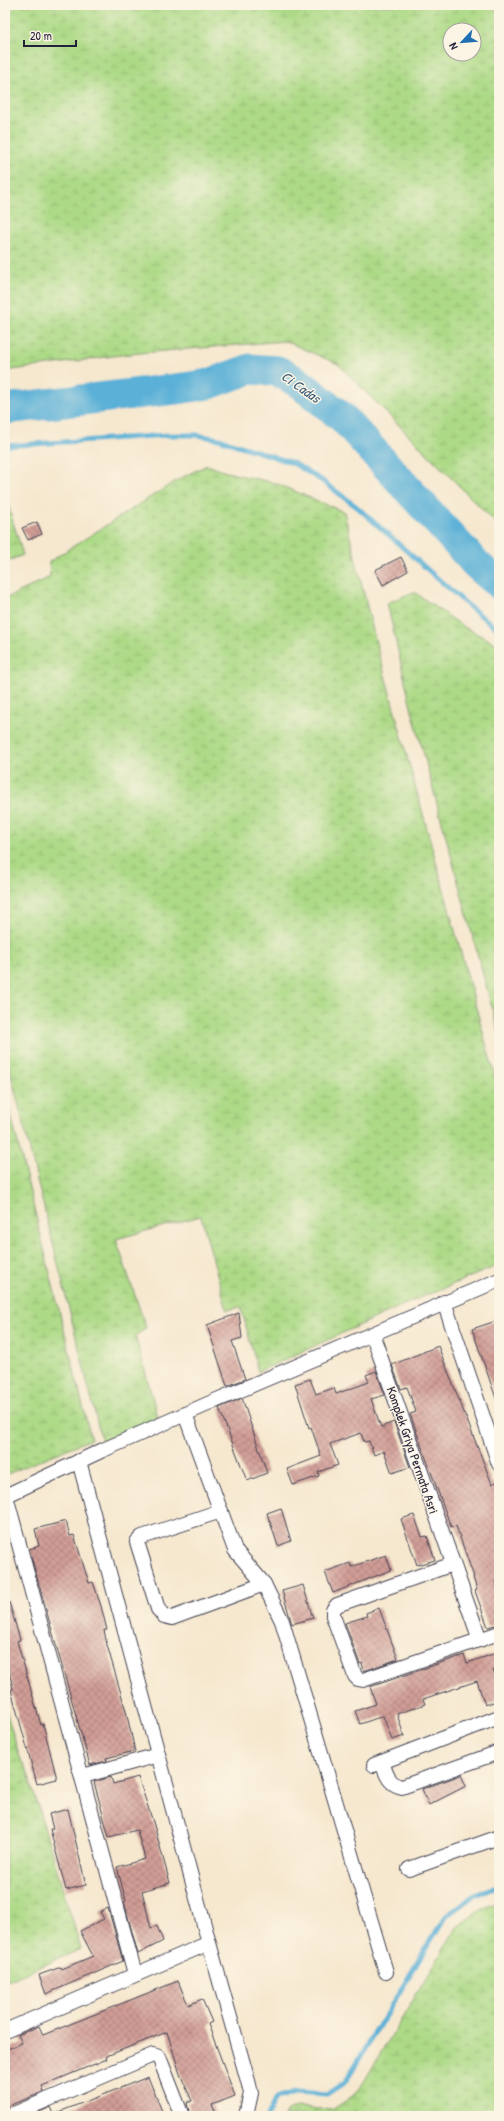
<svg xmlns="http://www.w3.org/2000/svg" width="504" height="2121" font-family="'Patrick Hand',sans-serif">
	<defs>
		<pattern id="wetland-marsh" width="20" height="14" patternUnits="userSpaceOnUse"><rect width="20" height="14" fill="#adda87"/><path d="M1 5h8M5 5V1M11 12h8M15 12V8" fill="none" stroke="#95bb75"/></pattern>
		<pattern id="building-cross-hatch" width="8" height="8" patternUnits="userSpaceOnUse"><rect width="8" height="8" fill="#d19d96"/><path d="M0 0l8 8M0 8l8-8" fill="none" stroke="#a9807c"/></pattern>
	</defs>
	<rect width="100%" height="100%" fill="#fcf5e5"/>
	<filter id="ink" filterUnits="userSpaceOnUse"><feTurbulence type="fractalNoise" baseFrequency=".025" numOctaves="2"/><feDisplacementMap in="SourceGraphic" scale="8" xChannelSelector="R" yChannelSelector="G"/><feConvolveMatrix kernelMatrix="1 2 1 2 8 2 1 2 1" color-interpolation-filters="sRGB"/></filter>
	<filter id="wash" filterUnits="userSpaceOnUse"><feTurbulence type="fractalNoise" baseFrequency=".012" numOctaves="4" result="noise"/><feDisplacementMap in="SourceGraphic" scale="16" xChannelSelector="R" yChannelSelector="G"/><feGaussianBlur stdDeviation="0.9" result="paint"/><feColorMatrix in="noise" values="0 0 0 0 0 0 0 0 0 0 0 0 0 0 0 0 0 1.4 0 .05"/><feComposite in="paint" operator="in"/></filter>
	<g filter="url(#wash)">
		<rect width="100%" height="100%" fill="#f6e8cf"/>
		<g fill="url(#wetland-marsh)" stroke="#687e61" fill-rule="evenodd">
			<path d="M5 5H499V526L338 364 285 341 128 354 5 371ZM450 30H474V54H450Z"/>
			<path d="M207 465 226 472 275 483 344 512 375 639 499 1091V1265L410 1302 258 1372 241 1307 227 1310 201 1216 116 1239 146 1328 135 1336 158 1417 102 1442 5 1050V599L50 577 49 562 61 554 179 479Z"/>
			<path d="M5 495 23 555 5 562Z"/>
			<path d="M414 592 464 627 499 645V1034L411 707 387 603Z"/>
			<path d="M5 1091 91 1439 5 1475Z"/>
			<path d="M5 1707 21 1761 27 1770 81 1949 5 1982Z"/>
			<path d="M499 1902V2116H284L287 2111 297 2107 332 2110 357 2093 457 1927 481 1909Z"/>
		</g>
		<g fill="none" stroke-linecap="round" stroke-linejoin="round">
			<g stroke="#5ab0d7" stroke-width="5">
				<path d="M5 446 168 435H197L219 439 293 463 321 480 357 507 471 608 499 630"/>
				<path d="M267 2116 276 2098 295 2092 327 2094 345 2082 445 1917 473 1896 499 1885"/>
			</g>
			<path stroke="#5ab0d7" stroke-width="31" d="M5 409 184 388 209 384 250 369 278 371 299 383 343 418 476 564 499 584"/>
		</g>
		<g id="blocks">
			<g fill="url(#building-cross-hatch)">
				<path d="M37 522 42 534 28 540 22 528Z"/>
				<path d="M401 557 408 571 383 585 375 570Z"/>
				<path d="M239 1313 242 1338 232 1341 245 1379 227 1386 207 1325Z"/>
				<path d="M499 1320V1404H498L472 1329Z"/>
				<path d="M438 1346 492 1484 499 1481V1580L495 1581 499 1592V1624L488 1627 475 1591 477 1590 473 1577H474L456 1526 451 1527 410 1414 416 1412 407 1387 401 1389 392 1365Z"/>
				<path d="M376 1371 385 1395 371 1399 381 1427 394 1422 410 1467 392 1473 384 1451 374 1455 369 1441 364 1442 361 1433 330 1444 338 1465 318 1472 319 1476 293 1485 287 1469 321 1456 311 1427 309 1428 295 1384 310 1379 316 1394 334 1388 336 1394 369 1382 366 1375Z"/>
				<path d="M242 1398 267 1473 247 1481 219 1408Z"/>
				<path d="M281 1508 291 1541 278 1546 267 1513Z"/>
				<path d="M414 1515 422 1537 427 1536 435 1560 417 1565 401 1519Z"/>
				<path d="M66 1521 70 1536 74 1535 89 1583 93 1582 101 1606 107 1630H104L107 1645 126 1711 135 1751 106 1758 107 1761 90 1765 29 1549 39 1546 35 1529Z"/>
				<path d="M386 1555 391 1570 333 1593 325 1572 350 1563 351 1567Z"/>
				<path d="M303 1585 313 1618 292 1624 282 1591Z"/>
				<path d="M9 1602 20 1640 17 1641 41 1725 43 1724 57 1779 37 1784 11 1690 13 1689 5 1653V1603Z"/>
				<path d="M379 1608 398 1659 364 1671 362 1663 360 1664 345 1623 367 1616 366 1613Z"/>
				<path d="M499 1652V1669L493 1670 499 1686V1700L485 1705 477 1681 423 1699 425 1704 397 1714 404 1736 392 1740 383 1716 360 1724 355 1711 376 1704 370 1687 464 1655 467 1663Z"/>
				<path d="M461 1775 466 1786 429 1805 422 1789Z"/>
				<path d="M111 1777 113 1784 138 1777 154 1825 170 1883 142 1891 151 1928 157 1926 163 1941 138 1954 124 1902 126 1901 117 1867 145 1859 137 1830 109 1837 94 1782Z"/>
				<path d="M68 1809 86 1885 66 1890 50 1829H53L49 1814Z"/>
				<path d="M108 1908 123 1961 46 1994 39 1975 61 1967 62 1969 93 1956 80 1931 104 1919 100 1912Z"/>
				<path d="M178 1981 188 2005 202 1999 212 2022 208 2024 235 2096 212 2105 217 2116H190L187 2103 192 2101 180 2074 167 2032 109 2055 106 2057 107 2059 42 2086 44 2092 5 2107V2050L22 2043 18 2035 39 2026 43 2035Z"/>
				<path d="M148 2077 164 2116 171 2112 173 2116H36L35 2114 51 2107 54 2114Z"/>
			</g>
		</g>
	</g>
	<g filter="url(#ink)">
		<use href="#blocks" fill-opacity="0" stroke="#424051" stroke-width="1"/>
		<g fill="none" stroke-linecap="round" stroke-linejoin="round">
			<g stroke="#424051" stroke-width="16">
				<g id="minor">
					<path d="M444 1302 499 1464"/>
					<path d="M373 1336 480 1640"/>
					<path d="M185 1414 235 1550 264 1584 282 1621 386 1972"/>
					<path d="M79 1461 209 1943 248 2081 251 2093 246 2116"/>
					<path d="M5 1496 103 1450 217 1400 499 1280"/>
					<path d="M6 1496 135 1974"/>
					<path d="M221 1511 142 1537 137 1542 158 1609 164 1616 172 1618 264 1584"/>
					<path d="M453 1564 337 1605 333 1610V1616L355 1676 358 1679 363 1680 499 1633"/>
					<path d="M382 1762C386 1773 388 1784 402 1787L499 1752"/>
					<path d="M374 1765 499 1717"/>
					<path d="M83 1776 158 1755"/>
					<path d="M409 1869 499 1837"/>
					<path d="M5 2031 209 1943"/>
					<path d="M9 2116 153 2055 159 2057 182 2116"/>
				</g>
			</g>
			<use href="#minor" stroke="#fff" stroke-width="14"/>
		</g>
	</g>
	<g text-anchor="middle" stroke-width="3" stroke-linejoin="round" paint-order="stroke">
		<g font-size="13" fill="#22223b" stroke="#fcf5e5">
			<text transform="translate(413 1450) rotate(71)" y="5">Komplek Griya Permata Asri</text>
		</g>
		<g font-size="14" font-style="italic" fill="#385b79" stroke="#fcf5e5">
			<text transform="translate(301 387) rotate(35)" y="5">Ci Cadas</text>
		</g>
	</g>
	<rect width="504" height="2121" fill="none" stroke="#fcf5e5" stroke-width="20"/>
	<g transform="translate(462 42) rotate(244)"><circle r="19" fill="#fcf5e5" stroke="#a5a1a1"/>
	<path d="M0-3L7 15L0 10L-7 15Z" fill="#1f6fb2"/>
	<text y="-6" font-size="11" font-weight="bold" text-anchor="middle" fill="#22223b">N</text>
	</g>
	<path d="M24 40v6h52v-6" fill="none" stroke="#22223b" stroke-width="2"/>
	<text x="30" y="40" font-size="12" fill="#22223b" stroke="#fcf5e5" stroke-width="3" paint-order="stroke">20 m</text>
</svg>
